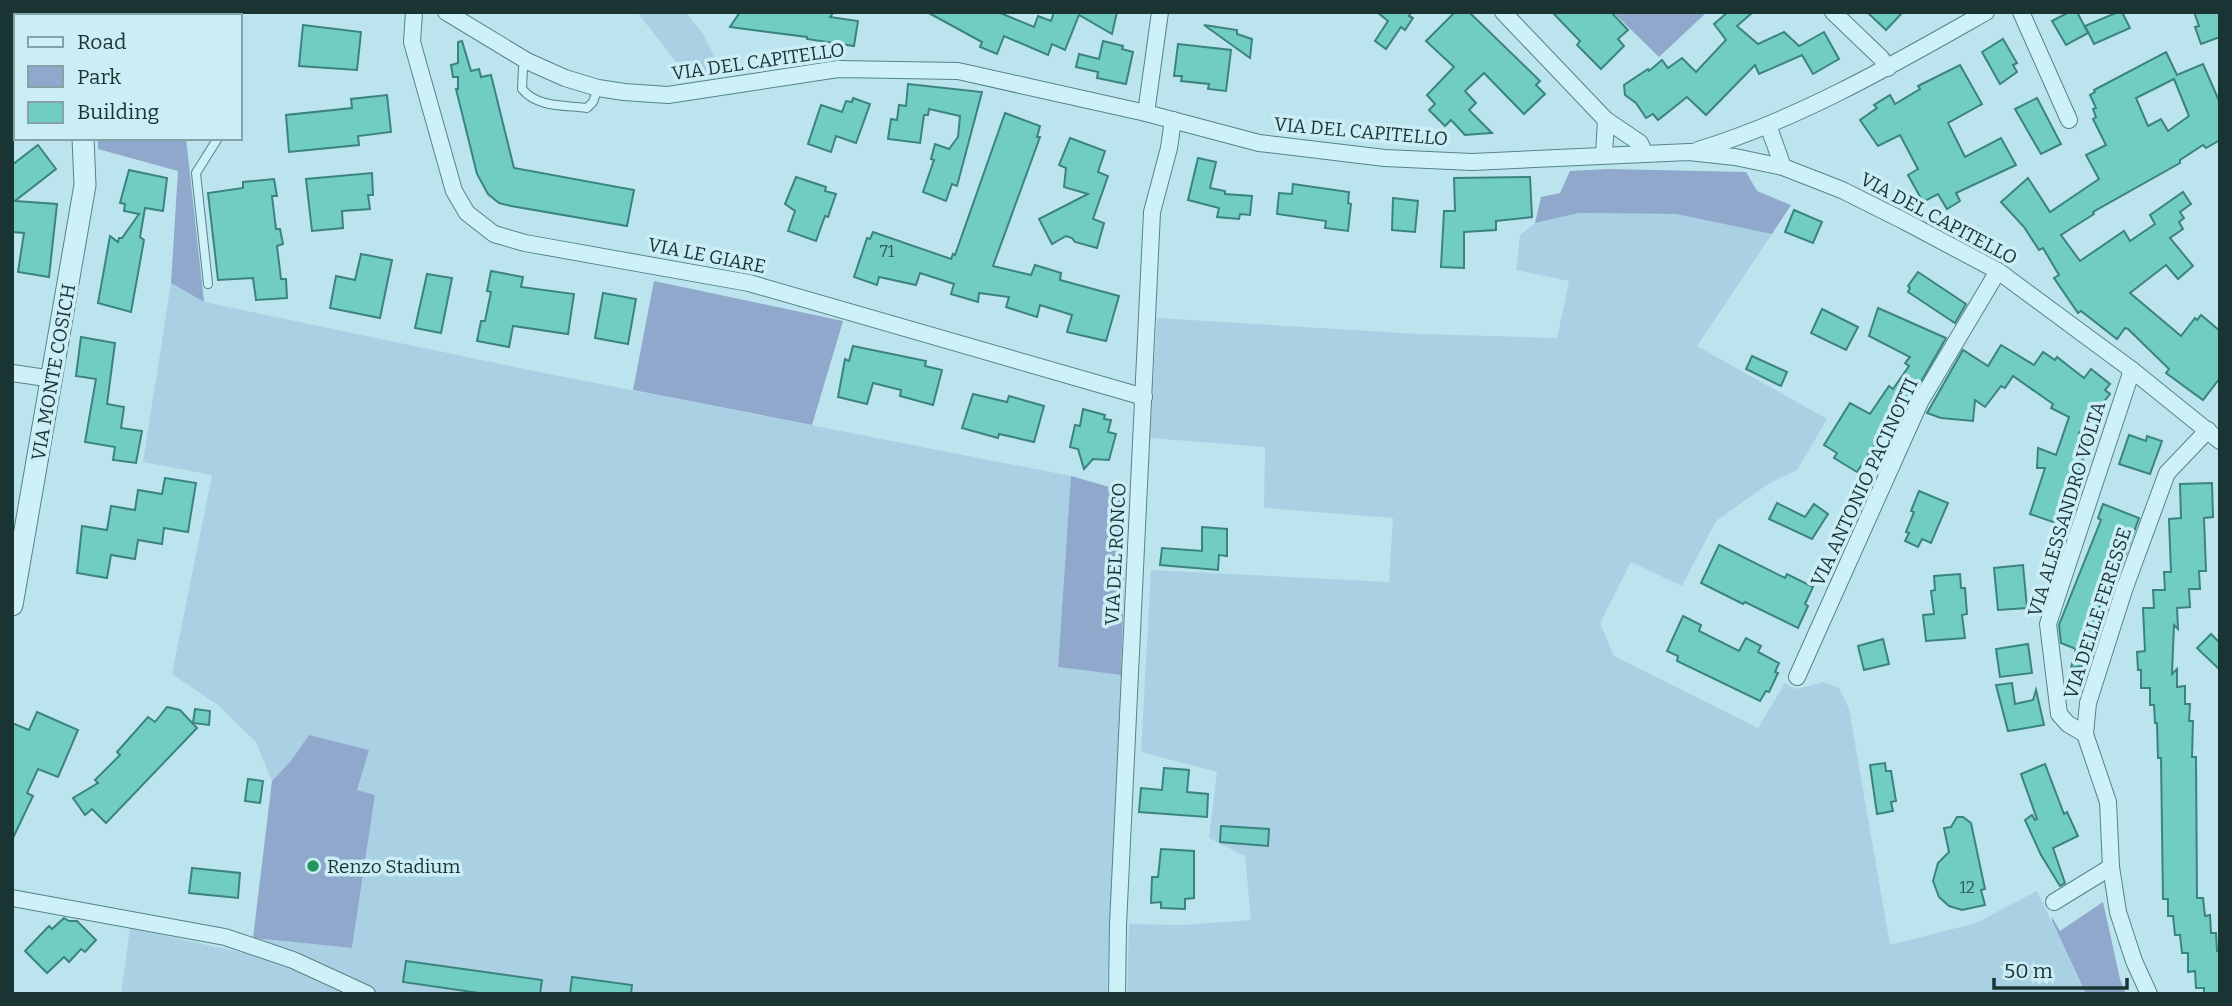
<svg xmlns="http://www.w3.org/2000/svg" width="2232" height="1006" font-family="Bitter,serif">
	<rect width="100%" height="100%" fill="#bce4ee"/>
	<g fill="#a9d1e3">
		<path d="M637 12H686L703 34 724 75 687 76Z"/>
		<path d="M1579 213 1676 214 1772 234 1697 346 1827 419 1797 470 1768 484 1716 521 1682 586 1631 562 1600 623 1614 656 1758 728 1785 683 1796 689 1824 682 1839 688 1849 709 1890 945 1976 923 2037 891 2086 994H1127L1129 924 1183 925 1251 920 1245 856 1209 838 1217 772 1141 752 1151 570 1389 582 1393 518 1264 508 1265 447 1150 438 1157 318 1419 334 1557 338 1569 281 1516 270 1520 235 1535 223Z"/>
		<path d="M171 283 204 302 534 371 1071 476 1058 667 1121 675 1107 994H121L130 928 244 953 253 938 352 948 375 795 357 791 309 735 290 762 272 781 256 742 218 705 172 674 212 475 143 462Z"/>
	</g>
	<g fill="#90a8cb">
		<path d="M93 12H224V16H92Z"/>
		<path d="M1613 12H1707L1659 57Z"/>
		<path d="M98 138H186L204 302 171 283 178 171 98 149Z"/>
		<path d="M1609 169 1746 172 1757 191 1791 205 1772 234 1676 214 1579 213 1535 223 1541 197 1560 193 1570 171Z"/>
		<path d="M654 281 843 321 812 425 633 390Z"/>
		<path d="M1071 476 1127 492 1121 675 1058 667Z"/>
		<path d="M309 735 369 750 357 790 375 795 352 948 253 938 272 781 290 762Z"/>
		<path d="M2103 902 2120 979 2126 994H2086L2052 921V917L2060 931Z"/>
	</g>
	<g fill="#71cdc4" stroke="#3b847c" stroke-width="2" fill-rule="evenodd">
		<path d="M740 12H834L830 17 858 21 854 46 807 39V37L730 27Z"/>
		<path d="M927 12H998L1034 27 1038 16 1051 21 1054 12H1117L1112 34 1079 15 1065 50 1052 44 1048 55 1004 36 997 54 980 47 982 42Z"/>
		<path d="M1377 12H1411L1409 16 1413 18 1405 30 1401 27 1386 49 1375 41 1388 21Z"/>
		<path d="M1455 12H1469L1540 81 1536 85 1545 94 1524 114 1484 73 1465 91 1476 103 1469 110 1492 133 1465 135 1451 120 1445 126 1429 110 1435 104 1427 95 1454 67 1426 41Z"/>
		<path d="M1552 12H1611L1628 30 1618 39 1624 46 1601 69 1577 45 1580 41Z"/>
		<path d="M1728 12H1753L1737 26 1758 44 1784 32 1799 46 1824 32 1839 59 1813 74 1802 55 1759 74 1755 65 1706 115 1687 97 1658 120 1653 114 1646 118 1636 103 1625 95 1624 85 1648 69 1649 71 1662 60 1668 68 1682 58 1696 72 1726 40 1714 24Z"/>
		<path d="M1867 12H1903L1886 30Z"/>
		<path d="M2069 12H2077L2088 33 2066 45 2052 21Z"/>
		<path d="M2118 12H2122L2130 28 2094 44 2085 26Z"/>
		<path d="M2194 12H2220V37L2201 44 2195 27 2199 26Z"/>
		<path d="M303 25 361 32 357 70 299 66Z"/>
		<path d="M1204 25 1237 30V34L1252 39 1250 58Z"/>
		<path d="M2003 39 2017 63 2013 65 2017 72 2000 84 1982 52Z"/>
		<path d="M462 41 471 71 479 69 481 77 491 75 514 168 634 190 627 226 511 206 499 203 488 194 477 174 456 89H458V77H453L451 65 458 63V42Z"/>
		<path d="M1103 41 1123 46 1122 49 1133 52 1126 84 1097 78 1098 72 1076 67 1079 54 1099 59Z"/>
		<path d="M1178 44 1231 50 1226 91 1208 89 1209 84 1181 81 1182 76H1174Z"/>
		<path d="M2166 52 2177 75 2203 64 2220 103V140L2206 148 2203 145 2180 160V163L2093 212 2094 214 2061 235 2080 261 2124 231 2130 241 2155 224 2150 215 2183 192 2191 204 2180 212 2184 218 2179 222 2183 229 2170 238 2193 266 2178 279 2166 265 2130 293 2181 336 2195 318 2197 320 2201 315 2220 331V378L2203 400 2166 373 2169 369 2128 329 2125 328 2117 339 2081 311 2078 313 2054 278 2059 275 2043 248 2039 250 2024 227 2001 202 2028 178 2050 212 2099 179 2086 155 2106 145 2093 119 2096 117 2093 109 2096 108 2090 95 2095 92 2094 90ZM2174 79 2189 116 2168 131 2161 119 2148 126 2136 98Z"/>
		<path d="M1960 65 1982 104 1948 123 1965 157 2001 138 2016 165 1956 193 1960 201 1947 209 1938 194 1923 202 1908 175 1918 169 1900 135 1878 146 1860 120 1877 108 1874 105 1890 95 1895 104 1920 89 1918 86Z"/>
		<path d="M908 84 982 92 957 186 952 184 946 201 923 192 934 160 931 159 935 144 949 149 958 137 960 116 929 109 928 115H924L920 143 888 139 891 119 897 120 899 105 906 106Z"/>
		<path d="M387 95 391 132 358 136 359 145 289 152 286 115 352 108 351 99Z"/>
		<path d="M853 98 870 104 856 143 836 136 831 152 808 144 821 105 842 112 846 101 852 102Z"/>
		<path d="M2037 98 2061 144 2041 154 2015 109Z"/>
		<path d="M1005 113 1040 126 1037 137H1040L993 266 1031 275 1035 265 1061 273 1060 280 1119 296 1106 341 1067 332 1072 315 1040 305 1037 317 1006 307 1009 297 979 293 978 302 951 294 954 284 920 273 916 285 879 277 877 285 854 277 867 238 870 239 873 232 951 259 953 254 955 255Z"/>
		<path d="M1070 138 1105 151 1098 172 1108 176 1093 219 1104 223 1097 248 1075 242 1072 238 1066 236 1052 244 1039 219 1088 194 1064 187 1066 168 1059 165Z"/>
		<path d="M38 145 56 169 15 201 57 204 49 277 18 272 24 233 12 232V165Z"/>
		<path d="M1198 158 1216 162 1210 188 1225 191V194L1252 196 1250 215 1240 214 1239 219 1217 217 1219 208 1188 200Z"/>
		<path d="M129 170 167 178 163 211 145 208 140 237 144 240 131 312 98 303 110 236 118 242 119 238H122L139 214 124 211 125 204 120 203Z"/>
		<path d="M372 173 373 195H368L370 209 342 211 343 228 312 231 306 179Z"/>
		<path d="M796 177 826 187 825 191 836 194 828 217 825 216 816 241 788 231 795 211 785 204Z"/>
		<path d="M1530 177 1532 217 1496 221V230L1464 232V268L1441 267 1444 211H1455L1454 178Z"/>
		<path d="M274 179 277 196H272L276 229H280L283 244 277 246 281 279H286L287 298 256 300 253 278 218 280 208 193 243 188V182Z"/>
		<path d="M1293 184 1349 192 1348 203 1351 204 1348 231 1325 228 1326 221 1277 214 1279 193 1292 194Z"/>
		<path d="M1393 198 1418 201 1415 232 1392 230Z"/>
		<path d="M1794 210 1822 222 1813 243 1785 232Z"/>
		<path d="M361 254 392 260 380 318 330 308 336 276 355 280Z"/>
		<path d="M491 271 523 277 521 287 574 294 568 334 513 326 509 347 477 341 481 321H485L491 292 487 291Z"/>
		<path d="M1918 272 1966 304 1955 323 1908 292 1910 288 1908 286Z"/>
		<path d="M427 274 452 278 441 333 415 328Z"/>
		<path d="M603 293 636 299 628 344 595 338Z"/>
		<path d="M1878 308 1946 338 1907 406 1901 405 1857 472 1834 458 1837 453 1824 445 1850 403 1870 414 1889 386 1893 389 1909 366 1905 363 1910 357 1869 336Z"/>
		<path d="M1822 309 1858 327 1846 350 1811 333Z"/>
		<path d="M81 337 115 343 107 404 124 407 121 428 142 431 136 463 113 460 115 447 85 442 96 379 76 376Z"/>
		<path d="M2001 345 2034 365 2043 352 2055 360 2057 357 2084 378 2091 369 2110 384 2105 390 2110 394 2079 433 2090 437 2077 477 2080 478 2062 525 2030 514 2045 468H2037L2038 448 2056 455 2069 417 2051 408 2053 404 2013 376 2005 388 2001 386 1985 407 1975 400 1973 421 1941 418 1927 413 1963 350 1988 366Z"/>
		<path d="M853 346 926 361 925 366 942 370 933 405 900 396 901 390 873 383 867 404 838 397 845 359 849 361Z"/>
		<path d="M1752 356 1787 372 1781 386 1746 369Z"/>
		<path d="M973 394 1007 402 1009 396 1044 406 1034 442 999 434 998 438 962 428Z"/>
		<path d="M1083 409 1105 415 1104 419 1111 420 1108 432 1116 434 1109 460 1093 459 1084 469 1078 449 1070 447 1075 425 1080 426Z"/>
		<path d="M2129 435 2146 441 2147 436 2162 441 2150 474 2119 464Z"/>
		<path d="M165 478 196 483 188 532 164 528 162 544 138 540 135 559 111 555 107 578 77 573 82 526 107 530 111 506 135 510 138 490 162 494Z"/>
		<path d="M2212 483 2213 517 2204 518 2206 571H2199L2200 589H2189L2190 607 2177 608 2178 629 2174 625 2172 674 2177 669V687L2185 686V704H2190L2189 721H2193L2192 757H2196L2197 898H2203L2205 916 2210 915 2211 933H2216L2217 951 2220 950V994H2204V988H2196L2195 971 2188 972V953H2182L2180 935H2175L2173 916H2168V899H2163L2161 758H2158L2157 723H2155L2154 705H2150V688H2141V670H2138L2137 652 2145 651 2143 608H2154L2153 590H2165L2164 572H2171L2169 519 2181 518 2180 484Z"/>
		<path d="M1919 491 1948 503 1931 543 1922 539 1918 547 1905 541 1909 533 1906 532 1914 512 1911 511Z"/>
		<path d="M1777 503 1805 517 1814 504 1828 514 1812 539 1769 519Z"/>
		<path d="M2103 504 2139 518 2114 586 2108 583 2093 626 2097 629 2088 653 2080 650 2090 654 2087 665 2071 668 2076 649 2061 643 2059 625 2101 520 2098 518Z"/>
		<path d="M1202 527 1227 529V556L1219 555 1218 570 1160 565 1162 548 1202 551Z"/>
		<path d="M1719 545 1785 578 1787 574 1813 587 1805 604 1808 606 1798 628 1745 602 1743 604 1701 583Z"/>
		<path d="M2023 565 2027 608 1998 610 1994 568Z"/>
		<path d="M1960 574 1961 588H1965L1967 614 1962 615 1965 638 1926 641 1923 615 1934 614 1931 591 1935 590 1934 576Z"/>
		<path d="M1683 616 1701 625 1699 631 1739 651 1746 638 1761 646 1758 652 1779 663 1775 672 1778 673 1769 692 1766 691 1760 701 1677 661 1678 656 1667 651Z"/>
		<path d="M2211 634 2220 643V670L2197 648Z"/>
		<path d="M1883 639 1889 664 1864 670 1858 646Z"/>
		<path d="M2028 644 2032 673 2000 677 1996 649Z"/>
		<path d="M2012 683 2015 704 2033 700 2036 690 2044 725 2008 731 1996 685Z"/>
		<path d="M167 707 180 710 197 728 106 823 92 809 85 815 73 798 98 783 95 780 120 755 117 752 148 717 155 722Z"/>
		<path d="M195 709 210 711 209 725 193 723Z"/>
		<path d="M37 712 78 730 58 777 38 769 27 793 33 796 12 840V723L29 730Z"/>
		<path d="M1885 763 1886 771H1891L1896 801 1891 802 1893 811 1877 814 1870 765Z"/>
		<path d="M2045 764 2064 814 2067 812 2078 836 2053 848 2065 883 2060 886 2041 855 2025 820 2032 815 2035 820 2037 819 2021 774Z"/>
		<path d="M1164 768 1189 770 1187 792 1208 794 1207 817 1139 812 1141 788 1162 790Z"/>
		<path d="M248 779 263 781 260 803 245 801Z"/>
		<path d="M1957 817H1963L1971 823 1985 889 1981 890 1985 905 1962 910 1949 906 1939 897 1933 881 1938 863 1949 852 1944 828 1951 827Z"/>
		<path d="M1221 826 1269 829 1268 846 1220 842Z"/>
		<path d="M1161 849 1194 851V898L1185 899V909L1161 908V902L1151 903 1152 877H1158Z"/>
		<path d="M192 868 240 873 238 898 189 893Z"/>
		<path d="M64 918 69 921H77L96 940 85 952 81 949 69 962 64 957 47 973 25 951 49 926 52 929Z"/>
		<path d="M406 961 542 980 540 994H486L403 982Z"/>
		<path d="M572 977 632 985 631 994H570Z"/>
	</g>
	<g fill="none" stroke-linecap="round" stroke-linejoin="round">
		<g stroke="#558485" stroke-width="10">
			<g id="service">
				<path d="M232 16V12"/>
				<path d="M527 61 523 68 522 89C538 108 564 105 587 108L593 102 598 88"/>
				<path d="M208 284 196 173 218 138"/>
			</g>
		</g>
		<g stroke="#558485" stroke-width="18">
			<g id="minor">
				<path d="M414 12 412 42 454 191 467 213 494 234 525 243 749 283 1144 397"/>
				<path d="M446 12 527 61 565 78 598 88 624 92 668 95 838 69 958 71 1146 113 1259 143 1385 158 1472 162 1689 152 1735 157 1783 167 1842 190 1904 221 1998 271 2132 370 2220 441"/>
				<path d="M1503 12 1606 120 1640 143 1645 154"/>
				<path d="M1833 12 1881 58 1888 68"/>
				<path d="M2021 12 2069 120"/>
				<path d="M82 16 83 12"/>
				<path d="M1146 113 1160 12"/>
				<path d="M1768 125 1783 167"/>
				<path d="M1698 150C1800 119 1894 64 1986 12"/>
				<path d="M1604 155 1606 120"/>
				<path d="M12 373 53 379"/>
				<path d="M1797 677 1920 402 1998 271"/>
				<path d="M2085 734 2068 724 2059 714 2048 624 2132 370"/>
				<path d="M12 898 225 937 293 960 367 994"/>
				<path d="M2054 902 2111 867"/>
				<path d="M1117 994 1118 925 1152 212 1169 148 1173 120"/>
				<path d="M2149 994 2134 961 2118 912 2111 867 2108 802 2085 734 2088 703 2124 590 2167 473 2208 430"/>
			</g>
		</g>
		<g stroke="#558485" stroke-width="23">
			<g id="tertiary">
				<path d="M54 12 56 16"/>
				<path d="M12 605 85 185 83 138"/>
			</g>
		</g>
		<use href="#service" stroke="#cef1f9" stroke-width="8"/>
		<use href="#minor" stroke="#cef1f9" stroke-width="16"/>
		<use href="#tertiary" stroke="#cef1f9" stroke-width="21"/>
	</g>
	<circle fill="#25945a" stroke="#cbedf5" stroke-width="2.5" cx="313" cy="866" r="7"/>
	<g text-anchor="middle" stroke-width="7" stroke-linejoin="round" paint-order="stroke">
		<g font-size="16" fill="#305a57">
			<text x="887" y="257">71</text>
			<text x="1967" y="893">12</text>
		</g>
		<g font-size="19" fill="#1a3433" stroke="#cbedf5">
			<text transform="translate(758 61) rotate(-8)" y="7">VIA DEL CAPITELLO</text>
			<text transform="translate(1361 131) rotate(5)" y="7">VIA DEL CAPITELLO</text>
			<text transform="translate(1939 218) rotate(28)" y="7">VIA DEL CAPITELLO</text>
			<text transform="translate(707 255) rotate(11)" y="7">VIA LE GIARE</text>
			<text transform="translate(53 372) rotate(-80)" y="7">VIA MONTE COSICH</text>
			<text transform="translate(1864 482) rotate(-65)" y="7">VIA ANTONIO PACINOTTI</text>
			<text transform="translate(2066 509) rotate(-73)" y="7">VIA ALESSANDRO VOLTA</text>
			<text transform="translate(1115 554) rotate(-87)" y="7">VIA DEL RONCO</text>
			<text transform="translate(2097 613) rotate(-72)" y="7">VIA DELLE FERESSE</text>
		</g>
		<g font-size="19" fill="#1a3433" stroke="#cbedf5" text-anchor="start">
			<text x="327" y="873">Renzo Stadium</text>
		</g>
	</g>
	<rect width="2232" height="1006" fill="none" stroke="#1a3433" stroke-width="28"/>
	<rect x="14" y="14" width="228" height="126" fill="#cbedf5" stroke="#84a3a7" stroke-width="2"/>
	<rect x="28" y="37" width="35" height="10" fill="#cef1f9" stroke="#84a3a7" stroke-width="2"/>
	<text x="77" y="49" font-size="21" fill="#1a3433">Road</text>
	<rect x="28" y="66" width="35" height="21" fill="#90a8cb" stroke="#84a3a7" stroke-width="2"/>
	<text x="77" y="84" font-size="21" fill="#1a3433">Park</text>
	<rect x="28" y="102" width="35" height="21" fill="#71cdc4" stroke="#84a3a7" stroke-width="2"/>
	<text x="77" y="119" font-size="21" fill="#1a3433">Building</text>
	<path d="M1994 978v10h133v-10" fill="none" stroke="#1a3433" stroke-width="3.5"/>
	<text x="2004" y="978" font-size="21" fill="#1a3433" stroke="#cbedf5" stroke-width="5" paint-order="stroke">50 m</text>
</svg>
